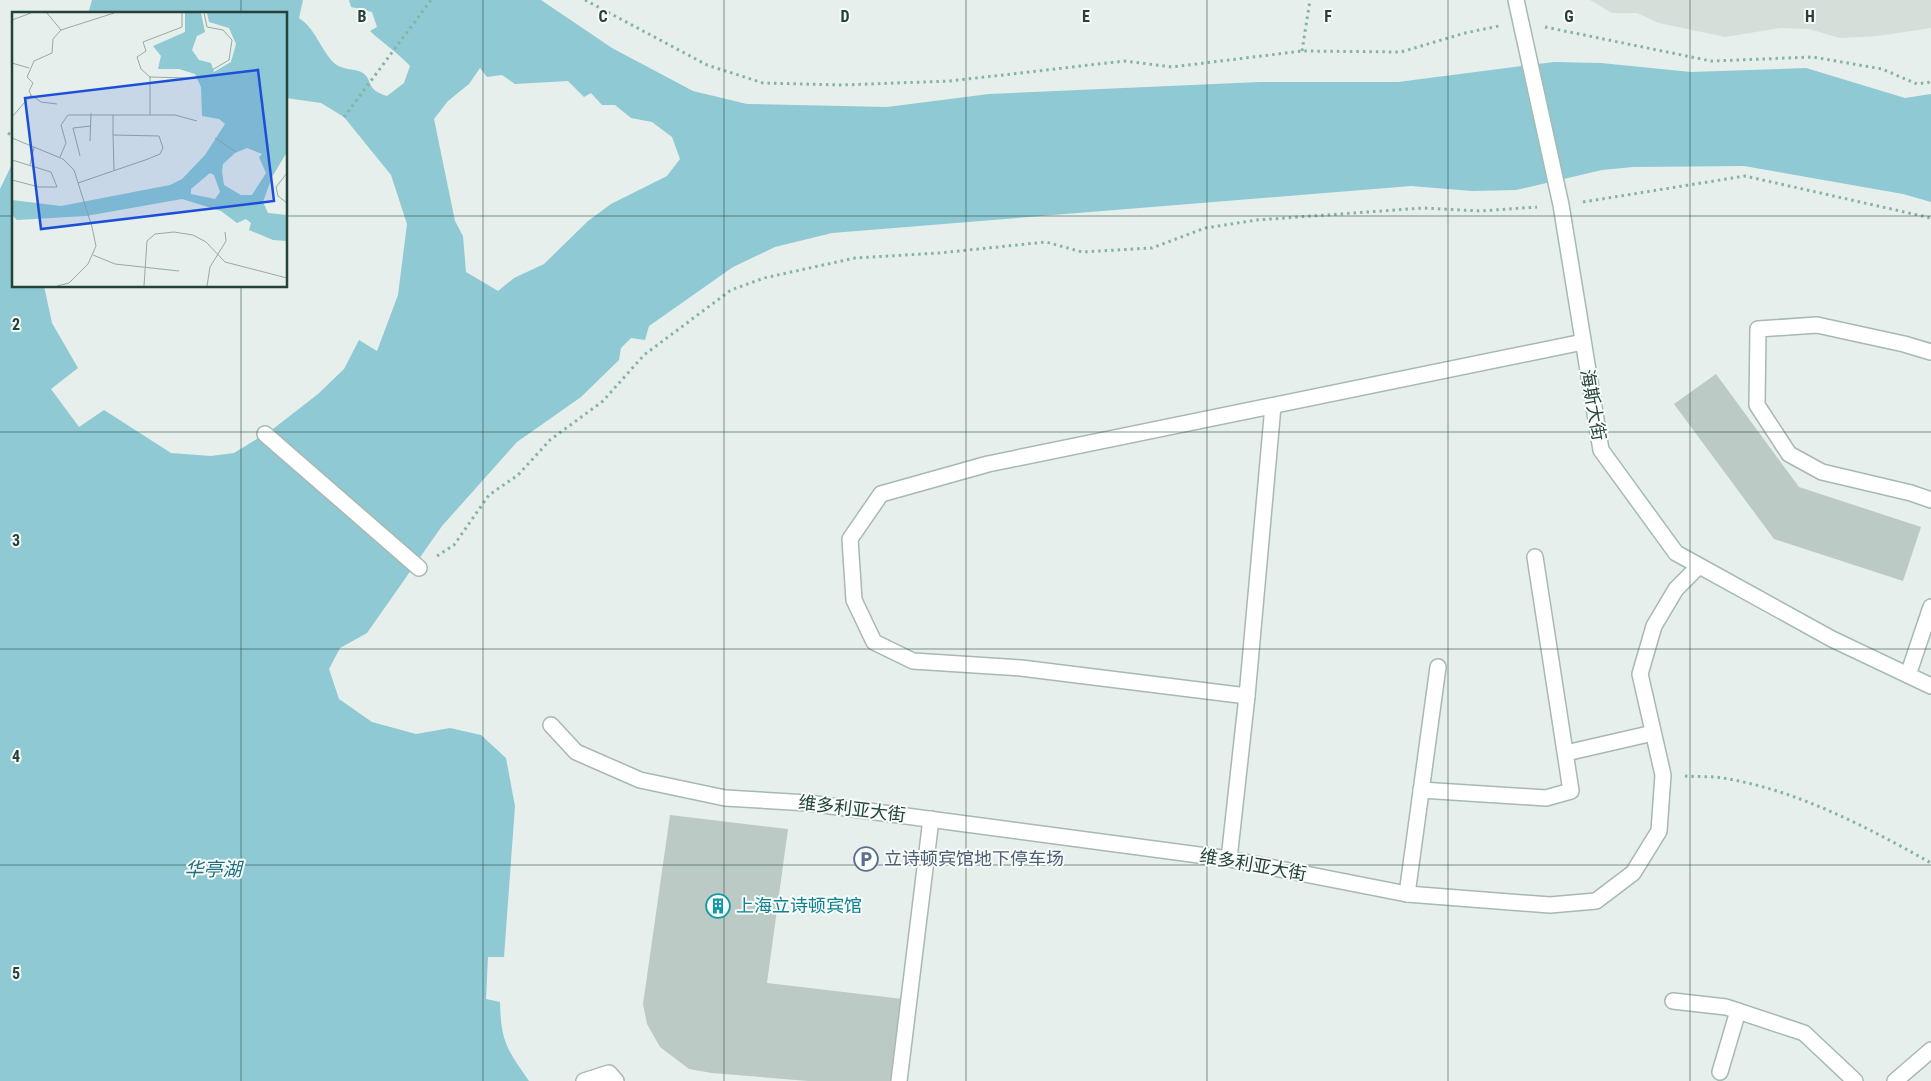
<svg xmlns="http://www.w3.org/2000/svg" width="1931" height="1081" font-family="'Roboto Condensed','Noto Sans SC',sans-serif">
	<rect width="100%" height="100%" fill="#e6efeb"/>
	<path fill="#d4dfda" d="M1590 0H1931V28L1878 36 1840 38 1809 29 1780 28 1725 37 1659 23 1637 13H1612Z"/>
	<path fill="#8ec9d4" fill-rule="evenodd" d="M92 0H303L299 18C316 29 320 49 334 63 343 71 356 68 363 73 374 82 365 89 387 96L404 83 410 66C396 51 385 45 370 31L377 27 372 12 351 7 349 0H541L612 48 693 91 747 104 887 107 989 94 1260 82H1398L1554 62 1601 63 1691 72 1806 68 1905 98 1931 94V202L1903 194 1744 166 1633 167 1602 170 1516 190 1472 191 1411 186 832 233 775 247 733 267 649 326 645 340 631 338 621 348 619 360 581 397 517 442 442 526 367 633 340 648 329 669 339 699 372 722 416 734 450 728 481 735 506 758 515 806 504 957H488L486 999 500 1002C501 1043 507 1049 529 1081H0V189L14 160V286H44L52 323 78 368 51 389 79 427 104 410 171 453 211 456 234 453 273 429 318 394 344 369 359 340 377 351 398 295 407 224 391 175 344 117 321 103 286 98V14H88ZM480 68 487 77 502 75 515 84 568 81 584 97 591 93 602 105H615L631 118 652 122 672 137 680 159 667 176 611 204 588 221 544 264 514 278 498 291 466 272 463 236 455 221 434 119 448 101 469 84Z"/>
	<g fill="#bbcac4">
		<path d="M1716 374 1799 487 1921 527 1903 581 1774 539 1674 404Z"/>
		<path d="M670 815 788 829 767 983 903 999 894 1081H808L712 1073 689 1069 660 1047 647 1024 643 1004Z"/>
	</g>
	<g fill="none" stroke-linecap="round" stroke-linejoin="round">
		<g stroke="#a8b8b2" stroke-width="18">
			<g id="lane">
				<path d="M1566 753 1653 733"/>
				<path d="M1421 790 1546 798 1571 791 1535 557"/>
				<path d="M1407 894 1438 667"/>
			</g>
		</g>
		<g stroke="#a8b8b2" stroke-width="18">
			<g id="street">
				<path d="M1931 352 1904 344 1817 325 1758 329 1757 405 1789 454 1822 472 1911 493 1931 500"/>
				<path d="M1273 406 1247 696 1021 668 913 661 874 642 854 600 850 539 881 494 988 464 1583 342"/>
				<path d="M265 434 419 568"/>
				<path d="M1908 675 1931 607"/>
				<path d="M551 725 576 752 640 780 725 798 808 803 1229 859 1407 894 1550 905 1596 901 1633 873 1659 831 1663 775 1640 674 1654 626 1676 589 1699 566"/>
				<path d="M1229 859 1247 696"/>
				<path d="M1673 1001 1726 1007 1804 1033 1855 1081"/>
				<path d="M1720 1072 1738 1011"/>
				<path d="M584 1081 609 1073 616 1081"/>
				<path d="M899 1081 931 819"/>
				<path d="M1895 1081 1931 1050"/>
			</g>
		</g>
		<g stroke="#a4bbb3" stroke-width="18">
			<path id="secondary" d="M1516 0 1561 205 1601 450 1676 553 1832 639 1931 686"/>
		</g>
		<g stroke="#86b3a5" stroke-width="3" stroke-dasharray="2.5 4" stroke-linecap="butt">
			<path d="M585 0 707 65 763 83 842 85 950 81 1125 61 1172 67 1302 51 1401 52 1465 33 1499 26"/>
			<path d="M1545 27 1711 61 1813 57 1882 69 1917 84 1931 82"/>
			<path d="M1302 51 1310 0"/>
			<path d="M344 117 431 0"/>
			<path d="M8 133 14 137"/>
			<path d="M1583 202 1745 176 1931 218"/>
			<path d="M437 556 454 545 489 495 518 475 550 440 603 401 644 355 731 290 764 278 855 258 939 253 1046 242 1082 252 1152 248 1205 228 1257 220 1423 208 1480 211 1537 207"/>
			<path d="M1685 776C1697 777 1711 776 1723 778 1797 790 1867 827 1931 863"/>
		</g>
		<use href="#lane" stroke="#fff" stroke-width="15"/>
		<use href="#street" stroke="#fff" stroke-width="15"/>
		<use href="#secondary" stroke="#fff" stroke-width="15"/>
	</g>
	<path fill="none" stroke="#24423a" stroke-width="1" stroke-opacity="0.55" d="M241 0V14M483 0V1081M724 0V1081M966 0V1081M1207 0V1081M1448 0V1081M1690 0V1081M0 216H14M286 216H1931M241 286V1081M0 432H1931M0 649H1931M0 865H1931"/>
	<defs>
		<g id="parking-ring" transform="scale(1.25)"><circle r="9.5" fill="#f7fbf9" stroke="#5c6f8a" stroke-width="1.5"/><path d="M-3.5-5.5H1a3.5 3.5 0 0 1 0 7H-1V5.5H-3.5ZM-1-3.4V-.6H.8a1.4 1.4 0 0 0 0-2.8Z" fill="#5c6f8a"/></g>
		<g id="building-ring" transform="scale(1.25)"><circle r="9.5" fill="#f7fbf9" stroke="#0f9aa8" stroke-width="1.5"/><path d="M-4-6H4V6H1V3H-1V6H-4ZM-2.5-4.3h1.7v1.8h-1.7ZM.8-4.3h1.7v1.8H.8ZM-2.5-1h1.7V.8h-1.7ZM.8-1h1.7V.8H.8Z" fill="#0f9aa8"/></g>
	</defs>
	<g fill-rule="evenodd">
		<use href="#parking-ring" x="866" y="859"/>
		<use href="#building-ring" x="718" y="906"/>
	</g>
	<g text-anchor="middle" stroke-width="4" stroke-linejoin="round" paint-order="stroke">
		<g font-size="18" fill="#24423a" stroke="#f7fbf9">
			<text transform="translate(1593 405) rotate(80)" y="6">海斯大街</text>
			<text transform="translate(852 809) rotate(7)" y="6">维多利亚大街</text>
			<text transform="translate(1253 865) rotate(10)" y="6">维多利亚大街</text>
		</g>
		<g font-size="18" fill="#4e5e75" stroke="#f7fbf9" text-anchor="start">
			<text x="884" y="865">立诗顿宾馆地下停车场</text>
		</g>
		<g font-size="18" fill="#0d838f" stroke="#f7fbf9" text-anchor="start">
			<text x="736" y="912">上海立诗顿宾馆</text>
		</g>
		<g font-size="19" font-style="italic" fill="#1c6f80" stroke="#f7fbf9">
			<text x="213" y="876">华亭湖</text>
		</g>
	</g>
	<g transform="translate(12 12)">
		<rect width="275" height="275" fill="#e6efeb"/>
		<path d="M173 1H189L193 20 185 24 180 38 187 48 199 51 202 60 219 50 224 32 217 16 197 10 195 1H275V140L260 165 251 190 256 201 275 203V229L261 228 237 218 239 211 234 207 225 211 209 199 170 187 74 204 5 208 0 203V188L49 194 158 173 170 167 193 143 213 112 207 107 190 104 189 75 183 62 167 57H146L149 44 141 34 173 20ZM235 136 250 142 247 145 254 161 240 183H229L212 173 210 159 211 152 223 141ZM198 161 202 163 208 180 203 187 179 182V177Z" fill="#8ec9d4" fill-rule="evenodd"/>
		<path fill="none" stroke="#98aaa4" stroke-width="1" d="M35 1 49 18 102 1M192 1 195 15 211 18 220 28 217 48 200 58M0 8 19 1M0 51 17 56M138 65 177 66M45 92 29 90 19 83 17 79 21 71 15 65 22 49 40 41 41 27 49 18M101 103V123M138 103V65L129 57 125 45 134 39 131 30 170 15V1M0 105 19 83M0 126 51 147 62 158 80 215 84 234 76 252 57 271 45 274M203 126 224 140M78 129 79 101M68 144 61 116 79 114M48 145 54 131 49 113 56 103H163L185 109M0 148 39 160 45 175H27L0 168M18 153 22 135M275 161 264 175 266 184 275 191M66 171 136 147 148 142 151 136 147 124 101 123 102 158M81 243 103 252 167 259M132 274 135 229 143 222 162 220 181 223 194 230 213 250 275 266M195 274 198 255 214 229 213 220"/>
		<path fill="#1d4ed8" fill-opacity="0.15" stroke="#1d4ed8" stroke-width="2.5" d="M246 58 262 189 29 217 13 86Z"/>
		<rect width="275" height="275" fill="none" stroke="#24423a" stroke-width="2.5"/>
	</g>
	<g font-size="16" text-anchor="middle" font-weight="bold" fill="#24423a" stroke="#f7fbf9" stroke-width="4" stroke-linejoin="round" paint-order="stroke">
		<text x="362" y="22">B</text>
		<text x="603" y="22">C</text>
		<text x="845" y="22">D</text>
		<text x="1086" y="22">E</text>
		<text x="1328" y="22">F</text>
		<text x="1569" y="22">G</text>
		<text x="1810" y="22">H</text>
		<text x="16" y="330">2</text>
		<text x="16" y="546">3</text>
		<text x="16" y="762">4</text>
		<text x="16" y="979">5</text>
	</g>
</svg>
